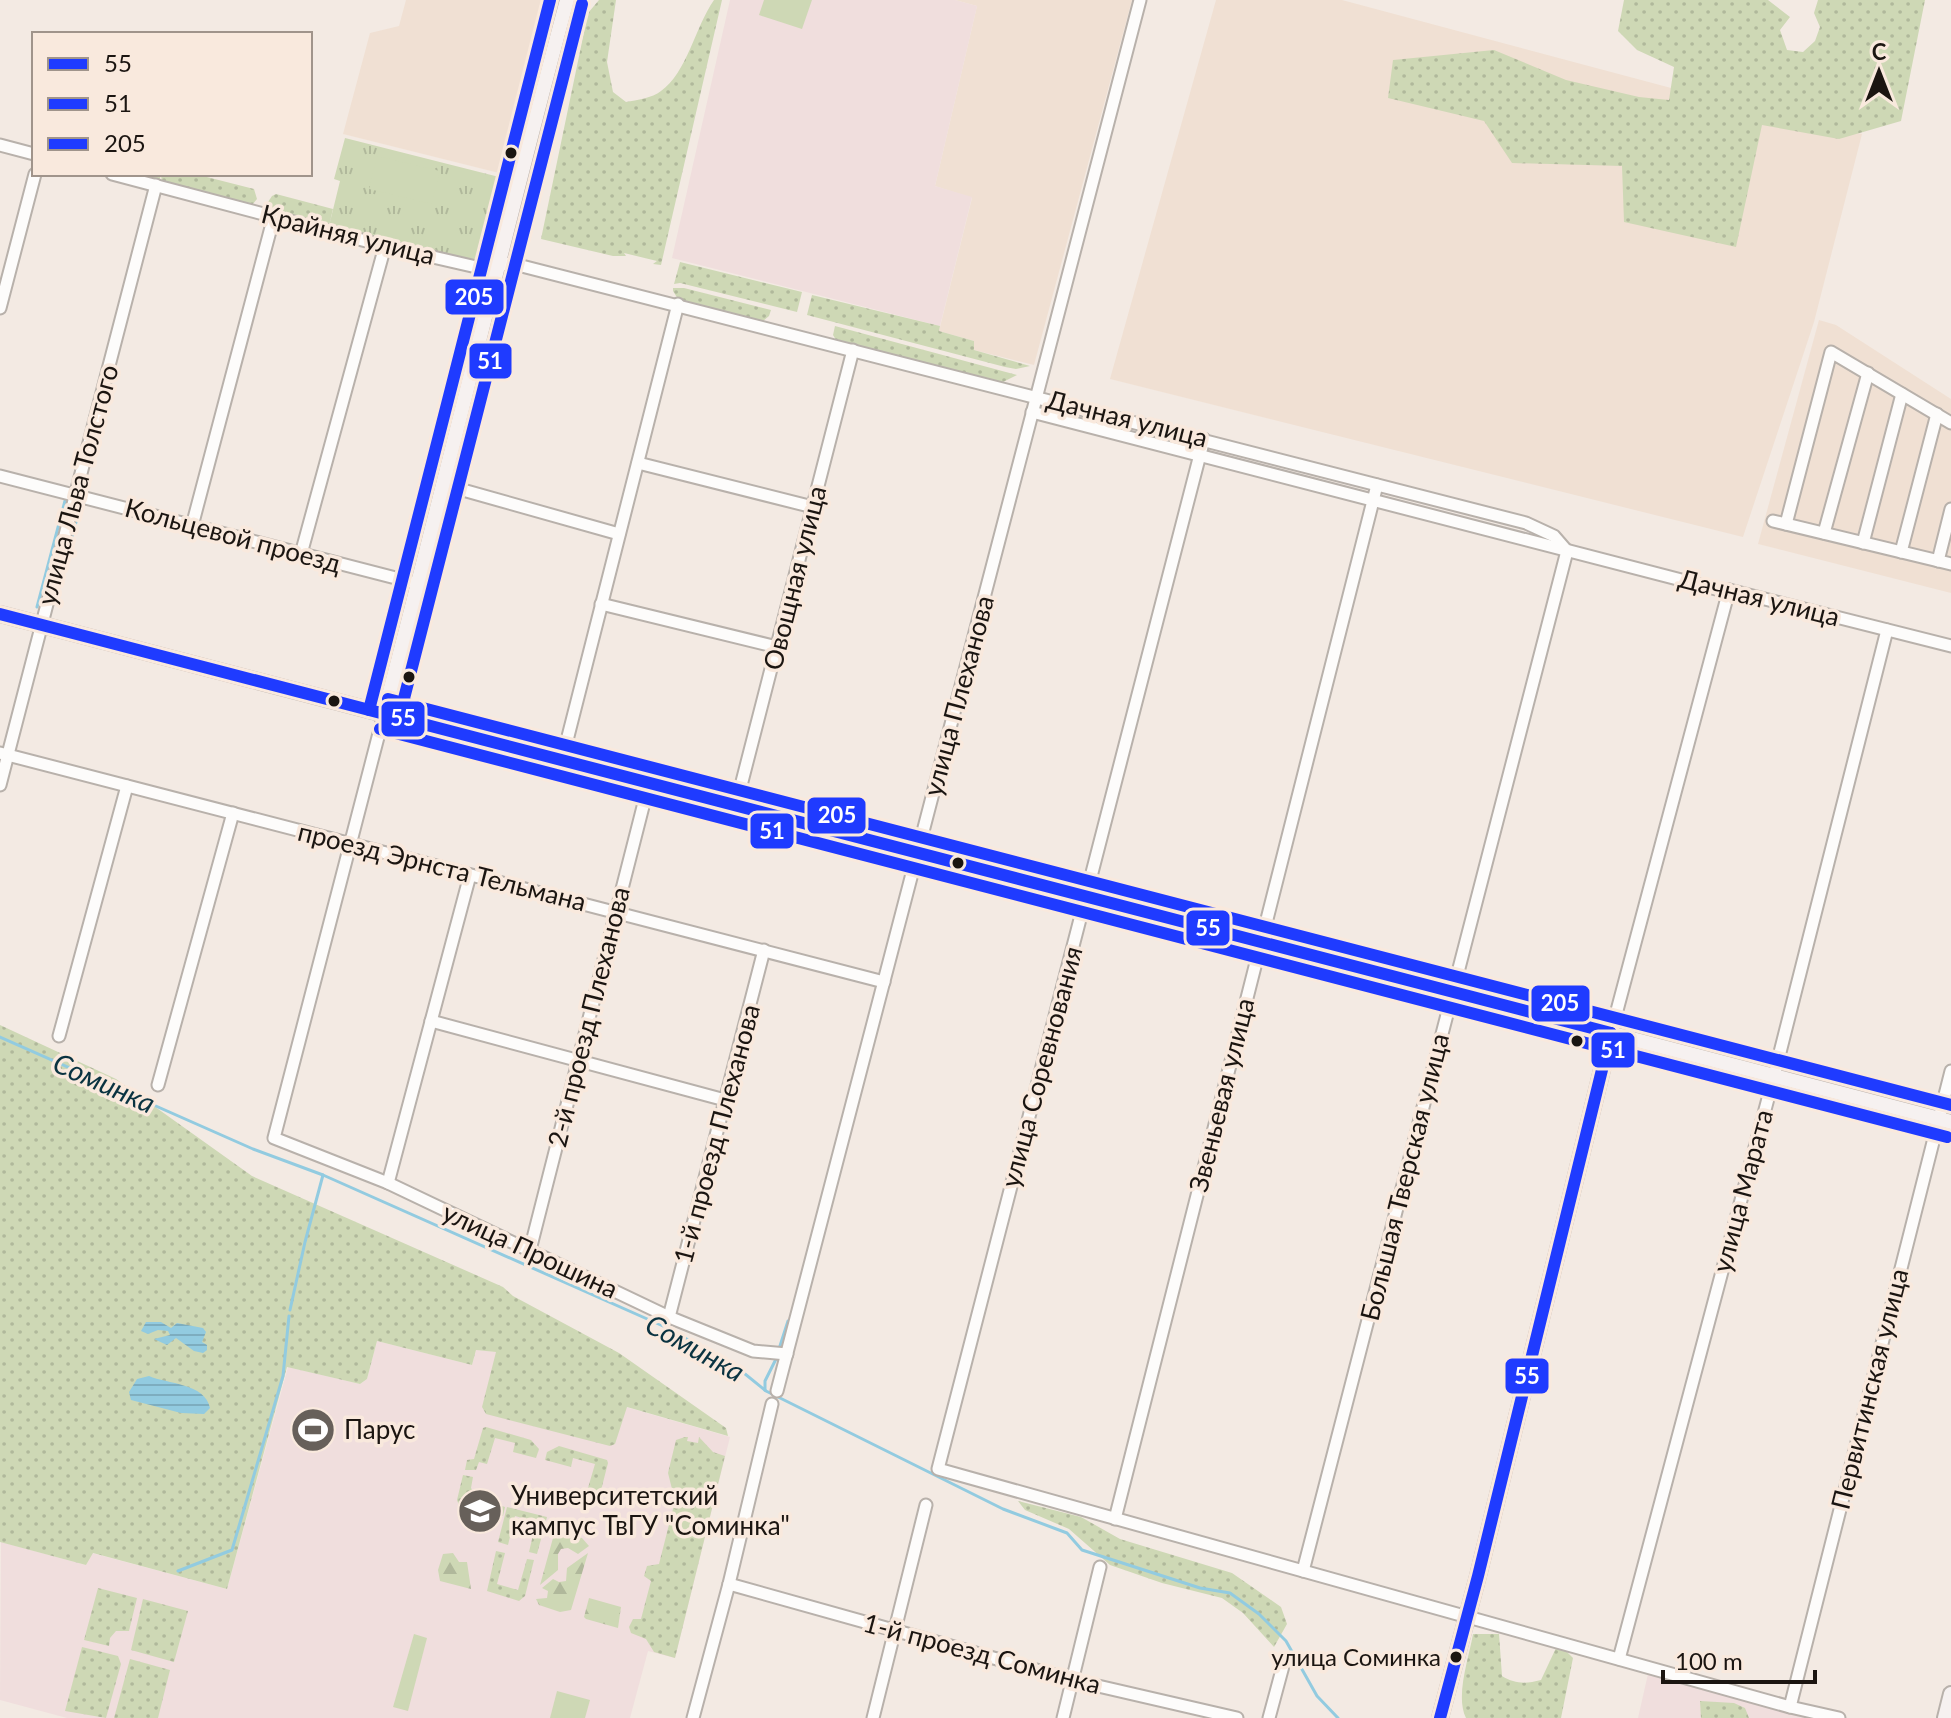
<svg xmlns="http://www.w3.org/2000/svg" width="1951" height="1718" font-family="Lato,sans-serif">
	<defs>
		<pattern id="grass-dots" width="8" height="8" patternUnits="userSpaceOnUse" patternTransform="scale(2)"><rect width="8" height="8" fill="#ced8b5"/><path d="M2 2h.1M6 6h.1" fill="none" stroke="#b0b89b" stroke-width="1.8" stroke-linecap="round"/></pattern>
		<pattern id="forest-firs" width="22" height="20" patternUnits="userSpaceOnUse" patternTransform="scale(2)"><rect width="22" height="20" fill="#ced8b5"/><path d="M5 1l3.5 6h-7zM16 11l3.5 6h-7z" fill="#b0b89b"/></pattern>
		<pattern id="park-tufts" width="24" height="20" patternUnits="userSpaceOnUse" patternTransform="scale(2)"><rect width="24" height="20" fill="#ced8b5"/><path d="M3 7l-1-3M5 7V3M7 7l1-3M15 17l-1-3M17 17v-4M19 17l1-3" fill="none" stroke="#b0b89b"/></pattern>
		<pattern id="water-rules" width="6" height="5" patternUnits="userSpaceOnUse" patternTransform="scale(2)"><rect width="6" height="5" fill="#92cbe0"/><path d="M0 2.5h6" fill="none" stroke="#7dadbf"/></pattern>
	</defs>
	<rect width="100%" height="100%" fill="#f3eae3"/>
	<g fill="#f0e0d3">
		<path d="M406 0H545L499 173 343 134 370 33 399 26Z"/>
		<path d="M955 0H1132L1034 365 974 350V341L939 331 972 198 935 186 977 6Z"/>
		<path d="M1216 0H1342L1776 116 1862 134 1814 322 1743 537 1110 379Z"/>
		<path d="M1819 320 1836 325 1951 399V593L1758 544Z"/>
	</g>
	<g fill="#f0dedd">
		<path d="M730 0H955L977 6 935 186 972 197 940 326 672 258Z"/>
		<path d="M377 1341 472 1365 476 1350 497 1352 626 1407 730 1437 675 1658 648 1651 630 1718H67L0 1700 1 1542 86 1565 92 1553 227 1589 288 1367 360 1384 367 1379Z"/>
		<path d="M1648 1674 1814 1718H1638Z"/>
	</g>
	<g fill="url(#grass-dots)">
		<path d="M599 0H616L607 62 613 92 626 102C637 100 652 98 661 91 687 73 695 27 714 0H722L661 265 653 264 657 261 624 253 626 256H613L541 239 588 13Z"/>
		<path d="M1624 0H1768L1790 17 1780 30 1787 50 1803 52 1815 41 1820 27 1814 13 1818 0H1925L1901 121 1839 139 1762 125 1736 247 1624 222 1622 166 1512 163 1484 121 1388 98 1393 60 1494 50 1566 80 1639 97 1669 100 1674 67 1637 50 1618 31Z"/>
		<path d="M132 174H195L254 189 257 199 252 205 162 182 161 175 159 181Z"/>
		<path d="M276 194 333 209 329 226 271 211 268 202 272 196Z"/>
		<path d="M680 262 802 292 797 312 680 283 674 284Z"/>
		<path d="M673 288H684L771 310 769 316 763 321 678 299 673 291Z"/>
		<path d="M812 295 940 326 939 331 974 341V350L1030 366 1016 369 1005 367 807 315Z"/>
		<path d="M835 326 1017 375 1001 383 836 340 833 335Z"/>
		<path d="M0 1025 116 1079 252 1176 503 1287 513 1296 619 1353 726 1428 728 1436 627 1407 615 1444 610 1446 486 1414 482 1407 496 1352 476 1350 472 1365 377 1341 367 1379 360 1384 287 1367 227 1589 93 1553 86 1565 0 1542Z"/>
		<path d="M486 1427 531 1440 539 1449 536 1458 513 1452 515 1443 495 1438 487 1464 479 1462 476 1470H465L467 1460 474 1459 483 1428Z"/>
		<path d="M685 1437H688L687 1441 698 1443 699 1437 713 1452 725 1456 675 1658 654 1652 646 1639 631 1633 629 1627 633 1619H641L651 1581 644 1576 647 1566 659 1564 675 1501 668 1473 676 1440Z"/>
		<path d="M559 1446 607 1460 608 1463 598 1502H595L598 1491 588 1488 595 1464 573 1458 571 1467 545 1460 547 1452Z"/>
		<path d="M463 1475 473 1477 471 1488 478 1498 505 1507 503 1516 494 1514 492 1520 461 1511 457 1500Z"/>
		<path d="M1018 1501 1081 1517 1120 1539 1232 1573 1281 1607 1287 1624 1274 1647 1243 1613 1222 1598 1162 1583 1110 1565 1069 1529 1025 1510Z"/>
		<path d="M507 1507 547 1517 537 1554 529 1552 536 1522 515 1516 508 1545 498 1542Z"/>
		<path d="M496 1551 505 1553 497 1584 518 1590 527 1559 534 1560 525 1596 519 1601 487 1591Z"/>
		<path d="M98 1588 137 1598 129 1631H116L110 1638 109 1646 84 1640Z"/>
		<path d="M143 1599 188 1611 174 1662 131 1650Z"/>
		<path d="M1473 1634H1499L1502 1676C1515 1684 1526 1684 1541 1680L1556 1648 1565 1650 1573 1658 1561 1718H1466C1455 1696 1469 1658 1473 1634Z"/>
		<path d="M82 1647 118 1656 121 1664 106 1718 65 1711Z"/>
		<path d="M130 1659 170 1670 158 1718H114Z"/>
		<path d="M1700 1701 1734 1703 1745 1708 1749 1718H1701Z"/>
	</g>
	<g fill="url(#forest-firs)">
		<path d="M560 1533 582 1538 589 1546 578 1554 568 1548 561 1549 558 1554V1570L540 1585 553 1538Z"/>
		<path d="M453 1553 459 1562H467L471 1589 440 1581 438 1570 443 1554Z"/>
		<path d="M588 1553 571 1610 560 1612 539 1605 536 1599 547 1598 548 1591 542 1588 553 1579 559 1582 566 1581 567 1568Z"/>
		<path d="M589 1598 621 1607 618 1628 586 1619 584 1617Z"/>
	</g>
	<path fill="url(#park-tufts)" d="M345 138 507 179 489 260 475 263 329 226 340 181 334 179Z"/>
	<g fill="#ced8b5">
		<path d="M764 0H812L802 29 759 15Z"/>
		<path d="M377 156 440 171 432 204 369 189Z"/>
		<path d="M414 1634 427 1638 408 1711 393 1707Z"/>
		<path d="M557 1691 590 1700 585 1718H550Z"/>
	</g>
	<g fill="url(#water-rules)">
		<path d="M146 1322H161L171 1328 177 1323 203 1328 206 1332 202 1342 207 1345V1350L203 1353 194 1351 176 1338 167 1345 154 1339 170 1335 168 1331 158 1330 148 1334 141 1331Z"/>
		<path d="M149 1376C167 1384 205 1383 210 1408L204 1414 181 1413 131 1400 129 1392 137 1379Z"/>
	</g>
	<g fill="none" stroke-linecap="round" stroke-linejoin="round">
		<g stroke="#92cbe0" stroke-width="3">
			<path d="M57 594 81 503"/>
			<path d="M37 607 66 497"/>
			<path d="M0 1037 253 1149 323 1175 663 1326 734 1365 766 1391 1003 1509 1067 1533 1082 1550 1200 1588 1230 1593 1259 1614 1286 1641 1317 1696 1338 1718"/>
			<path d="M290 1310 305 1242 323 1175"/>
			<path d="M779 1349 788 1321"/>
			<path d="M765 1390V1381L777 1357"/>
			<path d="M178 1571 232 1550 283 1376 289 1316"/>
		</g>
		<g stroke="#b8b1ab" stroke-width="15">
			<g id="street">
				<path d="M0 145 34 154"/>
				<path d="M112 174 385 246 485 269 510 263 1526 523 1554 536 1567 551"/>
				<path d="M0 308 35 174"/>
				<path d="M1032 412 1720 590H1729L1951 646"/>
				<path d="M1204 439 938 1469 1790 1707 1839 1718"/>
				<path d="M638 463 813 507"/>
				<path d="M0 476 419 584"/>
				<path d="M445 485 619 534"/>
				<path d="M1773 521 1951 564"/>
				<path d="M1786 524 1831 352 1951 423"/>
				<path d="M192 526 274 216"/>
				<path d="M1824 533 1868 373"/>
				<path d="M1863 543 1902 394"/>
				<path d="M1901 552 1937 414"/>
				<path d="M301 554 385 246"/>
				<path d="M1938 561 1951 509"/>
				<path d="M601 604 777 647"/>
				<path d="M384 714 274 1138 388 1183 669 1317 753 1351 787 1354"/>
				<path d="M0 753 884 982"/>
				<path d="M562 760 678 304"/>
				<path d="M0 785 156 185"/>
				<path d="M736 805 853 350"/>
				<path d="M431 1021 725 1100"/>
				<path d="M1611 1033 1729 590"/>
				<path d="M59 1036 127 786"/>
				<path d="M158 1085 233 813"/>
				<path d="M388 1183 470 875"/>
				<path d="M530 1250 649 783"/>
				<path d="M669 1317 764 950"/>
				<path d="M777 1391 1140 0"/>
				<path d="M1115 1519 1377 485"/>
				<path d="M1303 1571 1567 551"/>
				<path d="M729 1584 1072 1680 1237 1718"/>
				<path d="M1619 1659 1774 1076 1887 630"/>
				<path d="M1790 1707 1951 1071"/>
				<path d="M693 1718 729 1584 772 1404"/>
				<path d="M873 1718 926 1505"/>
				<path d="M1063 1718 1100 1567"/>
				<path d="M1269 1718 1283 1666"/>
			</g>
		</g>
		<g stroke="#b8b1ab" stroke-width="18">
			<g id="secondary">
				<path d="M0 614 1951 1122"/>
				<path d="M384 714C447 476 503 237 567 0"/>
				<path d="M1440 1718 1478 1576 1611 1033"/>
				<path d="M1945 1718 1951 1694"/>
			</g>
		</g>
		<use href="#street" stroke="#fdfcfb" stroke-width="11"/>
		<use href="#secondary" stroke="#f6f1f0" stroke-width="14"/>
		<g stroke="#f9e9dd" stroke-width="18">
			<g id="bus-1">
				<path d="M0 614 1611 1033"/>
				<path d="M1440 1718 1478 1576 1611 1033"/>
			</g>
		</g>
		<g stroke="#f9e9dd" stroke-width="18">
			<g id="bus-2">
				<path d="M399 718 582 4"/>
				<path d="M380 729 1947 1137"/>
			</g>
		</g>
		<g stroke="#f9e9dd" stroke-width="18">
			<g id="bus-3">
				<path d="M388 699 1951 1105"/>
				<path d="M369 710 550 0"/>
			</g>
		</g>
		<use href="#bus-1" stroke="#1f3bff" stroke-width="12"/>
		<use href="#bus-2" stroke="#1f3bff" stroke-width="12"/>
		<use href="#bus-3" stroke="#1f3bff" stroke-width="12"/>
	</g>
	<defs>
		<g id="stadium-disc" transform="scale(2.3)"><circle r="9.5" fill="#67605a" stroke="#f9e9dd"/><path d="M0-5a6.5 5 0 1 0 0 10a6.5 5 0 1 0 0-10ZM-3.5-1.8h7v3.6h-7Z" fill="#fff"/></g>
		<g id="university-disc" transform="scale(2.3)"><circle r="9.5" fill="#67605a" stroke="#f9e9dd"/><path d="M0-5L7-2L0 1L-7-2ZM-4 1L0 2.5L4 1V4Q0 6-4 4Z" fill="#fff"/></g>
	</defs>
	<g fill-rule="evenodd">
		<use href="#stadium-disc" x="313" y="1430"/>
		<use href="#university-disc" x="480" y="1511"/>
	</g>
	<g fill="#1b1511" stroke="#f9e9dd" stroke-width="3">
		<circle cx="511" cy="153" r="7"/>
		<circle cx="409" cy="677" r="7"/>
		<circle cx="334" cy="701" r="7"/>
		<circle cx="958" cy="863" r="7"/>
		<circle cx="1577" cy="1041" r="7"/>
		<circle cx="1456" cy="1657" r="7"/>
	</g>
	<g text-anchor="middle" stroke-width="7" stroke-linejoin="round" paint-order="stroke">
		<g font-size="24" fill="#1b1511" stroke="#f9e9dd" text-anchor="end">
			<text x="1441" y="1666">улица Соминка</text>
		</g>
		<g font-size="26" fill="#1b1511" stroke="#f9e9dd">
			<text transform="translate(348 235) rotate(14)" y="9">Крайняя улица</text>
			<text transform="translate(1127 419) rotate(14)" y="9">Дачная улица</text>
			<text transform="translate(78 485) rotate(-75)" y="9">улица Льва Толстого</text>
			<text transform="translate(233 536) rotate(15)" y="9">Кольцевой проезд</text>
			<text transform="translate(795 578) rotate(-76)" y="9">Овощная улица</text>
			<text transform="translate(1759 598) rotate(14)" y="9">Дачная улица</text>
			<text transform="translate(959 696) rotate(-75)" y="9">улица Плеханова</text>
			<text transform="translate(442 867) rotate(14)" y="9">проезд Эрнста Тельмана</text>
			<text transform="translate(589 1017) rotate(-76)" y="9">2-й проезд Плеханова</text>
			<text transform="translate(1042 1067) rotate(-75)" y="9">улица Соревнования</text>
			<text transform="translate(1222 1095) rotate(-76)" y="9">Звеньевая улица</text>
			<text transform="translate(717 1134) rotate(-75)" y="9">1-й проезд Плеханова</text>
			<text transform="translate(1405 1177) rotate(-76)" y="9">Большая Тверская улица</text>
			<text transform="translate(1743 1191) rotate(-75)" y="9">улица Марата</text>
			<text transform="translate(530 1251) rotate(25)" y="9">улица Прошина</text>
			<text transform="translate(1870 1389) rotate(-76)" y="9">Первитинская улица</text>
			<text transform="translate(982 1654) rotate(15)" y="9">1-й проезд Соминка</text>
		</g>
		<g font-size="26" fill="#1b1511" stroke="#f9e9dd" text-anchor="start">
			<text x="344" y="1439">Парус</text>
			<text x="511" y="1505">Университетский<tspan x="511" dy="30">кампус ТвГУ "Соминка"</tspan></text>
		</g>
		<g font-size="28" font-style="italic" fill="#0a3341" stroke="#f9e9dd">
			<text transform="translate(104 1083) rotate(24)" y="10">Соминка</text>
			<text transform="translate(695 1348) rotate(29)" y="10">Соминка</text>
		</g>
	</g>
	<g stroke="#f9e9dd" stroke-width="3">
		<rect x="444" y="278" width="61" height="38" rx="8" fill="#1f3bff"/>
		<rect x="468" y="342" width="45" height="38" rx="8" fill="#1f3bff"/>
		<rect x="380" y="700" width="46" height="38" rx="8" fill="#1f3bff"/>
		<rect x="806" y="796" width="61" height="39" rx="8" fill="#1f3bff"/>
		<rect x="749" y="812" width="46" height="38" rx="8" fill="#1f3bff"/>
		<rect x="1185" y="909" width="46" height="38" rx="8" fill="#1f3bff"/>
		<rect x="1530" y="984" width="61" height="39" rx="8" fill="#1f3bff"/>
		<rect x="1590" y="1031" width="46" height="38" rx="8" fill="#1f3bff"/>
		<rect x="1504" y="1357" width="46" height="38" rx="8" fill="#1f3bff"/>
	</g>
	<g font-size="22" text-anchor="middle" font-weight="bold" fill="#fff">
		<text x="474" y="305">205</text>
		<text x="490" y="369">51</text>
		<text x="403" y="726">55</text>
		<text x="837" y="823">205</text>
		<text x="772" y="839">51</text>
		<text x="1208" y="936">55</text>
		<text x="1560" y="1011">205</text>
		<text x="1613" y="1058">51</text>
		<text x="1527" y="1384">55</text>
	</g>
	<rect x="32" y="32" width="280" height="144" fill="#f9e9dd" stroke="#a0948b" stroke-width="2"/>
	<rect x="48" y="58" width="40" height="12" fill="#1f3bff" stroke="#a0948b" stroke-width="2"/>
	<text x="104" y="72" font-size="24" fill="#1b1511">55</text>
	<rect x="48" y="98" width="40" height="12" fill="#1f3bff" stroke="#a0948b" stroke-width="2"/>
	<text x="104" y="112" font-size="24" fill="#1b1511">51</text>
	<rect x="48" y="138" width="40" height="12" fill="#1f3bff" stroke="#a0948b" stroke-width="2"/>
	<text x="104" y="152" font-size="24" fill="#1b1511">205</text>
	<g transform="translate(1879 72)" stroke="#f9e9dd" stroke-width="6" paint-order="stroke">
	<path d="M0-6L14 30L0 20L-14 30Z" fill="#1b1511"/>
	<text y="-12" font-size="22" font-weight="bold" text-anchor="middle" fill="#1b1511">С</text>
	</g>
	<path d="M1663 1670v12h152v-12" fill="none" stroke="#1b1511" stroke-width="4"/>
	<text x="1675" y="1670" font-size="24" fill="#1b1511" stroke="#f9e9dd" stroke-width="6" paint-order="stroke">100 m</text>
</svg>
